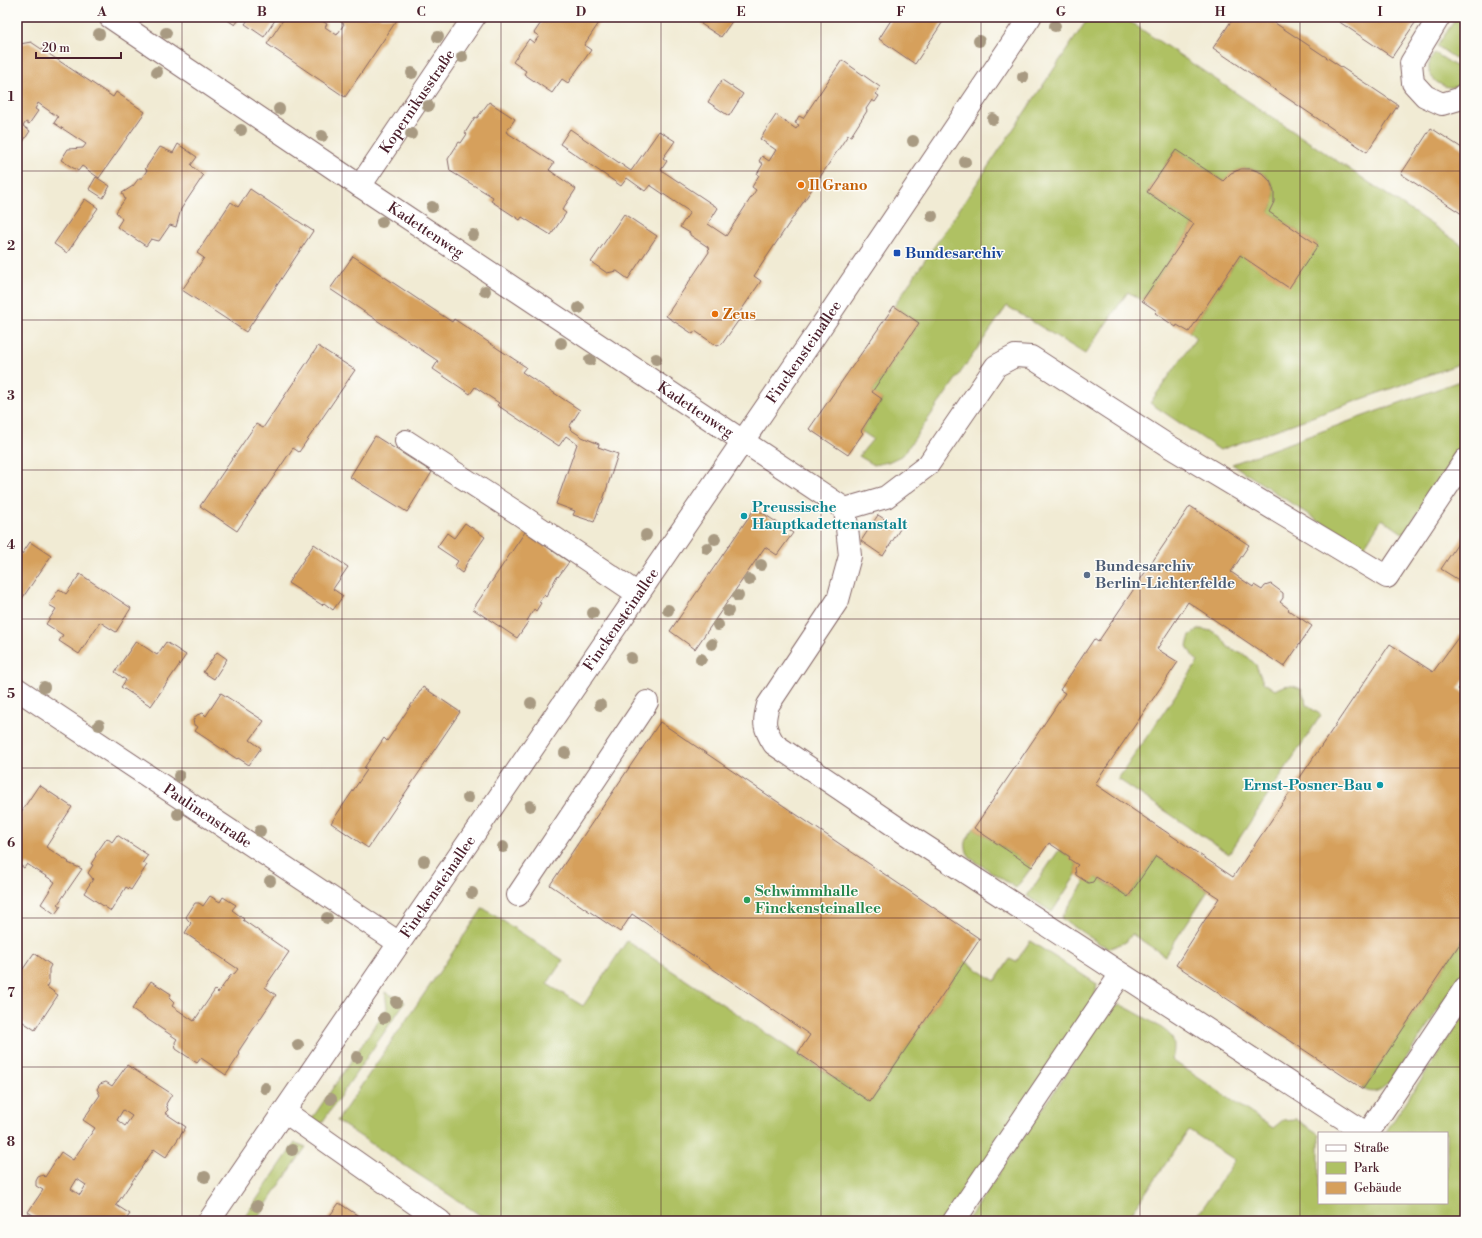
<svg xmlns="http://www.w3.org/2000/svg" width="1482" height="1238" font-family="'Libre Bodoni',serif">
	<rect width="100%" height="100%" fill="#fdfcf7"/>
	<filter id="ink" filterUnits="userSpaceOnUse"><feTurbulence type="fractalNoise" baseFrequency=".025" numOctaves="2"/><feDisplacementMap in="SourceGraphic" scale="8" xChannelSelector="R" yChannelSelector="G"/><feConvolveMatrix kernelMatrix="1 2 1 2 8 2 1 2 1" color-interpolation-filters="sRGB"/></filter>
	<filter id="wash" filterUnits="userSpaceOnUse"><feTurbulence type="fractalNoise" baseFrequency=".012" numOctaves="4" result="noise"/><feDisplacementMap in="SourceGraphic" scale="16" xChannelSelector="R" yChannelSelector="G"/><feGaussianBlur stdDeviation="0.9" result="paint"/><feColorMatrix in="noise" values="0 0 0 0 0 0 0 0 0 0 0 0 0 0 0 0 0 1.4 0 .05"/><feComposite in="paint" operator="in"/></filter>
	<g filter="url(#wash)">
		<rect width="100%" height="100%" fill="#f1ebd4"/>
		<g fill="#afc164" stroke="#7c7048">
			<path d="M1089 17H1123L1465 247V362L1220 450 1150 403 1196 338 1189 332 1240 255 1318 245 1269 212C1288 181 1249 151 1223 181L1176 150 1147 192 1194 224 1142 301 1128 292 1085 354 1007 306 903 455 888 462 874 465 859 456 873 439 861 431 882 400 872 392 919 323 894 306Z"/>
			<path d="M1457 17H1465V65L1437 46Z"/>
			<path d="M1435 53 1465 72C1465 99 1425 86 1429 64 1430 60 1433 56 1435 53Z"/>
			<path d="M1465 379V440L1404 534 1382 519 1362 550 1232 464Z"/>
			<path d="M1200 629 1212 631 1222 638 1228 647 1248 657 1256 665 1263 682 1275 690C1286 684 1289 684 1301 689L1305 699 1306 705 1321 715 1229 854 1118 779 1198 662 1192 655 1187 646 1190 635Z"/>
			<path d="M974 828 1032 867 1016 888 970 858C962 844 966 840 974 828Z"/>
			<path d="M1059 850 1070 857 1077 865 1075 869 1076 875 1052 912 1027 896Z"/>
			<path d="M1156 856 1208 891 1165 956 1132 934 1126 942 1110 948 1100 944 1061 918 1085 881 1096 877 1128 897Z"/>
			<path d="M483 908 563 960 547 984 583 1006 627 941 870 1102 965 961 995 981 1010 959 1016 962 1030 941 1097 984 1095 997 945 1221H489L337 1121Z"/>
			<path d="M1465 936V969L1391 1081C1381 1089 1376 1096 1363 1089Z"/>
			<path d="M385 992 405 1002 319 1127 311 1120 387 1008Z"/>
			<path d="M1121 1005C1130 1009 1166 1029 1170 1035 1176 1044 1174 1051 1172 1060L1273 1128 1283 1120 1296 1119 1319 1134V1203H1447V1133H1385L1465 1014V1221H1194L1235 1160 1189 1130 1126 1221H967L1110 1009Z"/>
			<path d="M295 1143 306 1147 255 1221H242Z"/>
		</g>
		<g id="blocks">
			<g fill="#d6a05c" fill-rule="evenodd">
				<path d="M223 17H241L235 25Z"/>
				<path d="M250 17H277L264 37 245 24Z"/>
				<path d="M285 17H316L327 24 325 27 337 35 344 24 338 19 339 17H399L345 97 267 44Z"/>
				<path d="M545 17H603L584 45 591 50 568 83 562 79 552 93 524 74 526 71 513 62 529 39 534 43 539 36 534 33Z"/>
				<path d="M706 17H735L721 37 701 24Z"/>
				<path d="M893 17H946L915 64 879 39Z"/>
				<path d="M1234 17H1266L1398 105 1367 152 1213 48Z"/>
				<path d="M1332 17H1419L1392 57Z"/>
				<path d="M31 42 113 97 116 92 145 112 99 178 82 166 78 171 61 160 68 149 83 148 86 144 54 123 58 117 38 103 35 109 38 111 29 124 26 122 23 126 30 131 17 151V49L20 44Z"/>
				<path d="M842 60 880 87 876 94 879 96 875 102 872 100 866 109 867 111 851 136 848 135 754 276 761 281 740 312 743 314 722 344 717 346 695 331 693 334 666 316 709 252 708 247 690 235V233L680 227 690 212 650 185 645 191 627 178 621 186 560 144 570 129 631 171 659 131 675 141 663 158 667 161 661 170 718 208 708 224 726 236 756 190 752 187 759 175 757 174 763 164 759 161 762 156 769 161 776 150 760 139 776 115 796 129 799 125 795 123 799 116 803 118Z"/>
				<path d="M722 80 743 94 729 116 708 102Z"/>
				<path d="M489 102 515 119 506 132 554 163 549 170 576 189 562 210 566 213 551 235 522 217 520 220 491 201 493 197 450 171 448 159 459 142 461 143 467 134 465 133 475 117 477 118Z"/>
				<path d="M1431 128 1465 150V216L1401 174Z"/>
				<path d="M178 144 197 157 191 165 203 176 181 209 176 227 170 225 159 241 151 239 146 246 117 227 122 219 116 212 125 199 122 193 133 186 139 178H142L147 170 145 169 160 147 173 153Z"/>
				<path d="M1176 150 1223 181 1231 173 1241 169H1252L1262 173 1270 181 1274 191V202L1269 212 1318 245 1289 288 1240 255 1189 332 1177 325 1176 327 1155 313 1157 311 1142 301 1194 224 1147 192Z"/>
				<path d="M96 177 110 186 103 198 89 189Z"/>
				<path d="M250 189 313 231 246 332 182 290 204 258 197 253 231 202 238 207Z"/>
				<path d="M85 199 98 208 67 253 54 244Z"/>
				<path d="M624 214 657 236 628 279 617 271 607 273 591 262Z"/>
				<path d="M353 256 452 322 454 319 500 350 526 367 522 372 580 410 569 427 571 428 570 429 582 437 599 444 598 447 618 454 602 503H601L594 522 573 515 575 511 556 504 577 444 566 436 559 446 497 405 499 403 475 387 470 394 433 369 438 361 330 289Z"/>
				<path d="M894 306 919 323 872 392 882 399 861 431 863 433 848 455 809 429Z"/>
				<path d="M318 346 355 370 299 452 293 448 237 531 200 506 256 424 263 428Z"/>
				<path d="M375 436 432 472 407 512 350 477Z"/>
				<path d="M1190 506 1249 545 1231 572 1253 587 1254 585 1262 590 1265 586 1271 584 1283 593V598L1280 602 1289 609 1288 610 1312 626 1284 667 1188 602 1157 649 1178 662 1095 784 1233 877 1390 644 1433 672 1465 628V678L1458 689 1465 694V936L1363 1089 1176 965 1219 898 1208 891 1156 856 1128 897 1106 882V883L1096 877 1093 882 1088 883 1076 875 1075 868 1078 865 1069 859 1070 857 1049 843 1032 867 974 828 1065 693 1060 690 1094 639 1098 642Z"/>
				<path d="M755 508 793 533 777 555 765 547 695 649 670 631Z"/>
				<path d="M878 515 900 529 883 556 861 541Z"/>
				<path d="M465 523 485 537 465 566 466 567 462 573 454 567 458 561 437 547 447 533 454 538Z"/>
				<path d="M525 532 569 562 558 577 557 576 546 597 544 595 539 602 541 603 536 611 534 609 527 621 528 622 517 638 473 609Z"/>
				<path d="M1465 533V584L1441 569Z"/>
				<path d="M30 542 51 556 17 606V550L22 554Z"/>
				<path d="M314 544 348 567 333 589 343 596 333 610 324 603 322 605 288 583Z"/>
				<path d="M80 574 131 608 116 632 100 622 79 654 59 641 63 635 46 624 56 609 49 605 59 589 66 594Z"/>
				<path d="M136 641 157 655 166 642 186 655 151 706 121 687 126 680 115 672Z"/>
				<path d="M217 652 227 659 214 679 203 672Z"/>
				<path d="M423 687 460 712 368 848 331 823 367 770 364 768 384 738 387 741Z"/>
				<path d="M221 693 264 721 250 740 261 748 249 765 238 758 237 759 195 731 198 727 194 725 193 720 197 715 203 713 206 716Z"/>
				<path d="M660 722 980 939 870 1102 798 1053 810 1035 632 914 620 932 550 885Z"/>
				<path d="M39 785 72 807 46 847 69 862 68 863 82 869 58 904 61 906 55 914 41 904 55 882 27 864 24 868 17 863V818Z"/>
				<path d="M117 835 148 855 143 862 147 865 131 890 126 887 111 911 84 893 93 879 88 873 93 865 91 864 96 856 95 855 107 838 112 842Z"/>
				<path d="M210 896 220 902 223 897 236 905 232 910 244 919 243 920 289 952 265 987 276 995 238 1052 240 1054 226 1075 201 1058 197 1063 176 1049 175 1042 177 1039 132 1009 151 981 171 994 169 998 174 1003 172 1006 194 1021 215 990 218 993 230 976 235 973 238 969 185 933 191 923 188 920 186 917 195 903H199L203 906Z"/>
				<path d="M34 953 51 965 49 969V984L47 987 58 995 35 1030 23 1022 21 1024 17 1026V968L18 966 23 969Z"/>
				<path d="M127 1065 172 1094 166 1104 168 1110 165 1113 186 1127 166 1157 154 1149 116 1205 130 1214 125 1221H42L28 1212 43 1190 36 1186V1181L38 1177 43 1175 45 1177 61 1152 73 1160 95 1128 83 1120 100 1095 97 1089 100 1084 106 1082 112 1086ZM123 1110 132 1116 125 1126 117 1120ZM77 1179 86 1185 80 1195 71 1189Z"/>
				<path d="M339 1203 366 1221H326Z"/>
			</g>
		</g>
	</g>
	<g filter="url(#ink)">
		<use href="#blocks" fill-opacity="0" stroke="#846666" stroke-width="1"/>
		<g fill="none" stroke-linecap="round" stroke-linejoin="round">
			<g stroke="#846666" stroke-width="24">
				<g id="minor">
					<path id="s1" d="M110 17 360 186 845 509 850 556 838 600 768 705C763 723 764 728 774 744L908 835 1366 1133"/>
					<path d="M1439 17 1411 63 1413 83 1425 96 1442 104 1459 99 1465 94"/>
					<path id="s2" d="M360 186 474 17"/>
					<path d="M406 441 519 514 638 594"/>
					<path d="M845 509 886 497 928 465 996 366 1015 356 1031 357 1167 445 1387 577 1465 460"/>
					<path id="s3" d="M17 689 399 943"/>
					<path d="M518 895 647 702"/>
					<path d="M285 1112 440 1221"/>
					<path d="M1368 1133 1465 988"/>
					<path id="s4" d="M209 1221 810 343 1030 17"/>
					<path d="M954 1221 1121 974"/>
				</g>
			</g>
			<use href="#minor" stroke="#fff" stroke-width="22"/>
		</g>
		<g fill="#a89a82">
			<circle cx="1055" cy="26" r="6"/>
			<circle cx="166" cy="33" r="6"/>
			<circle cx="99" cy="34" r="6"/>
			<circle cx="438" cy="37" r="6"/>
			<circle cx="979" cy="41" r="6"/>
			<circle cx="462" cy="57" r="6"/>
			<circle cx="157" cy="72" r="6"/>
			<circle cx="412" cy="73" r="6"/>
			<circle cx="1023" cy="77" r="6"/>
			<circle cx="428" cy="106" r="6"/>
			<circle cx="279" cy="109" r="6"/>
			<circle cx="993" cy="119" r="6"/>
			<circle cx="241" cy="130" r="6"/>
			<circle cx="411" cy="134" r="6"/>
			<circle cx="322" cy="136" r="6"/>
			<circle cx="913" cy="141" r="6"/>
			<circle cx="965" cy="162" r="6"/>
			<circle cx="432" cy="207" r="6"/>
			<circle cx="932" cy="216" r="6"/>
			<circle cx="382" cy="222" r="6"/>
			<circle cx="473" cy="235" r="6"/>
			<circle cx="485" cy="291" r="6"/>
			<circle cx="579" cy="308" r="6"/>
			<circle cx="561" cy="343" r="6"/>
			<circle cx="656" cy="359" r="6"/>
			<circle cx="590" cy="360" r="6"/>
			<circle cx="646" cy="535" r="6"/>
			<circle cx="715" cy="539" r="6"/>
			<circle cx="707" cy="548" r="6"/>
			<circle cx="761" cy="565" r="6"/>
			<circle cx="749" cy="580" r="6"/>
			<circle cx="738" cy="596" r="6"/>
			<circle cx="668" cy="610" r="6"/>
			<circle cx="728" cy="611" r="6"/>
			<circle cx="593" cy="613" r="6"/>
			<circle cx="718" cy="625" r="6"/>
			<circle cx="712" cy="644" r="6"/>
			<circle cx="631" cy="658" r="6"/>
			<circle cx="701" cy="659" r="6"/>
			<circle cx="44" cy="687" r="6"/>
			<circle cx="531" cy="703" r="6"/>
			<circle cx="600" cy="705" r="6"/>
			<circle cx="99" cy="725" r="6"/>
			<circle cx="565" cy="753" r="6"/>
			<circle cx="179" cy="776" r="6"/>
			<circle cx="468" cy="798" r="6"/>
			<circle cx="530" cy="806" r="6"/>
			<circle cx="178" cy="814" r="6"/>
			<circle cx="260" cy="831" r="6"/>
			<circle cx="503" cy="847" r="6"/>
			<circle cx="424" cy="861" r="6"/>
			<circle cx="270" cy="881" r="6"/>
			<circle cx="472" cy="893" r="6"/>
			<circle cx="327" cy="918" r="6"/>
			<circle cx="396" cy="1002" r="6"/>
			<circle cx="384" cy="1018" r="6"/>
			<circle cx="298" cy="1045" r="6"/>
			<circle cx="357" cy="1057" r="6"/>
			<circle cx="265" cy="1088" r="6"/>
			<circle cx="331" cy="1099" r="6"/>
			<circle cx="292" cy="1150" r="6"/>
			<circle cx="205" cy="1177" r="6"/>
			<circle cx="257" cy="1206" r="6"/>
		</g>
	</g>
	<path fill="none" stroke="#4a1f2b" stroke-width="1" stroke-opacity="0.55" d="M182 17V1221M342 17V1221M501 17V1221M661 17V1221M821 17V1221M981 17V1221M1140 17V1221M1300 17V1221M17 171H1465M17 320H1465M17 470H1465M17 619H1465M17 768H1465M17 918H1465M17 1067H1465"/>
	<g fill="#e8710a" stroke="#fdfcf7" stroke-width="1.5">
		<circle cx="801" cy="185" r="4"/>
		<circle cx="715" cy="314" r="4"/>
	</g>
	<rect fill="#1a4fb4" stroke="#fdfcf7" stroke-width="1.5" x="893" y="249" width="8" height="8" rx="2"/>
	<g fill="#0f9aa8" stroke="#fdfcf7" stroke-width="1.5">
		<circle cx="744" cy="516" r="4"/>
		<circle cx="1380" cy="785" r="4"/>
	</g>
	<circle fill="#5c6f8a" stroke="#fdfcf7" stroke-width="1.5" cx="1087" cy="575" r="4"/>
	<circle fill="#2e9e5b" stroke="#fdfcf7" stroke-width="1.5" cx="747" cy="900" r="4"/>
	<g text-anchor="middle" stroke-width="3" stroke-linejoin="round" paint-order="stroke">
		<g font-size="15" fill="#4a1f2b" stroke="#fdfcf7">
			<text dy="5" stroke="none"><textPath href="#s2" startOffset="102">Kopernikusstraße</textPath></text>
			<text dy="5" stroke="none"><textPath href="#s1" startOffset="381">Kadettenweg</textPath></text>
			<text dy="5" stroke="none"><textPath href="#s4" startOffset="1053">Finckensteinallee</textPath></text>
			<text dy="5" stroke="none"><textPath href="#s1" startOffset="705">Kadettenweg</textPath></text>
			<text dy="5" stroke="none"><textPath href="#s4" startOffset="729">Finckensteinallee</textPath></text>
			<text dy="5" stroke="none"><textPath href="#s3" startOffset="229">Paulinenstraße</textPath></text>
			<text dy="5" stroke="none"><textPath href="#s4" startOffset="405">Finckensteinallee</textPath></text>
		</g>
		<g font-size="15" font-weight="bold" fill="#c56008" stroke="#fdfcf7" text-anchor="start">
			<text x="809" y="190">Il Grano</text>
			<text x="723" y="319">Zeus</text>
		</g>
		<g font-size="15" font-weight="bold" fill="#164399" stroke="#fdfcf7" text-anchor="start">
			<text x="905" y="258">Bundesarchiv</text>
		</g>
		<g font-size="15" font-weight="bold" fill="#0d838f" stroke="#fdfcf7" text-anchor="start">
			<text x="752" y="512">Preussische<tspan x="752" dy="17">Hauptkadettenanstalt</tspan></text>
			<text x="1372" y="790" text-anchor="end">Ernst-Posner-Bau</text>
		</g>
		<g font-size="15" font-weight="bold" fill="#4e5e75" stroke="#fdfcf7" text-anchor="start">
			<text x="1095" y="571">Bundesarchiv<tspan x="1095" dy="17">Berlin-Lichterfelde</tspan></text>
		</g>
		<g font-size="15" font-weight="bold" fill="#27864d" stroke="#fdfcf7" text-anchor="start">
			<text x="755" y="896">Schwimmhalle<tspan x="755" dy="17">Finckensteinallee</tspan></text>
		</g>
	</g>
	<rect width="1482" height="1238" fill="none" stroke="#fdfcf7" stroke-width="44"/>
	<rect x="1318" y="1132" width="130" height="72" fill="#fdfcf7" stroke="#b5a4a5"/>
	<rect x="1326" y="1145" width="20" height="6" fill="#ffffff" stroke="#b5a4a5"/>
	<text x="1354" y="1152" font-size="12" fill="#4a1f2b">Straße</text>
	<rect x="1326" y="1162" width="20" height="12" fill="#afc164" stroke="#b5a4a5"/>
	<text x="1354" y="1172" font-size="12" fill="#4a1f2b">Park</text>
	<rect x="1326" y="1182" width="20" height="12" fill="#d6a05c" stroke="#b5a4a5"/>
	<text x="1354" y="1192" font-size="12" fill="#4a1f2b">Gebäude</text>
	<path d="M36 52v6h85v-6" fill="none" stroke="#4a1f2b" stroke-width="2"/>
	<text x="42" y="52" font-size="12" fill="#4a1f2b" stroke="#fdfcf7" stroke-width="3" paint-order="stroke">20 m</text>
	<rect x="22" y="22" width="1438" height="1194" fill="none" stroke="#4a1f2b" stroke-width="1.5"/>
	<g font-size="13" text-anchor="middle" font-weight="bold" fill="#4a1f2b">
		<text x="102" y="16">A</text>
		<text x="262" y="16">B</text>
		<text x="421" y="16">C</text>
		<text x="581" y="16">D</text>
		<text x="741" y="16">E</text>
		<text x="901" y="16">F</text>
		<text x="1061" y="16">G</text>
		<text x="1220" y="16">H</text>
		<text x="1380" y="16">I</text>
		<text x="11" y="101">1</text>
		<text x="11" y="250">2</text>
		<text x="11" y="400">3</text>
		<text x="11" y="549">4</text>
		<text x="11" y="698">5</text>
		<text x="11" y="847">6</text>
		<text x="11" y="997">7</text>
		<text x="11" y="1146">8</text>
	</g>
</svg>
